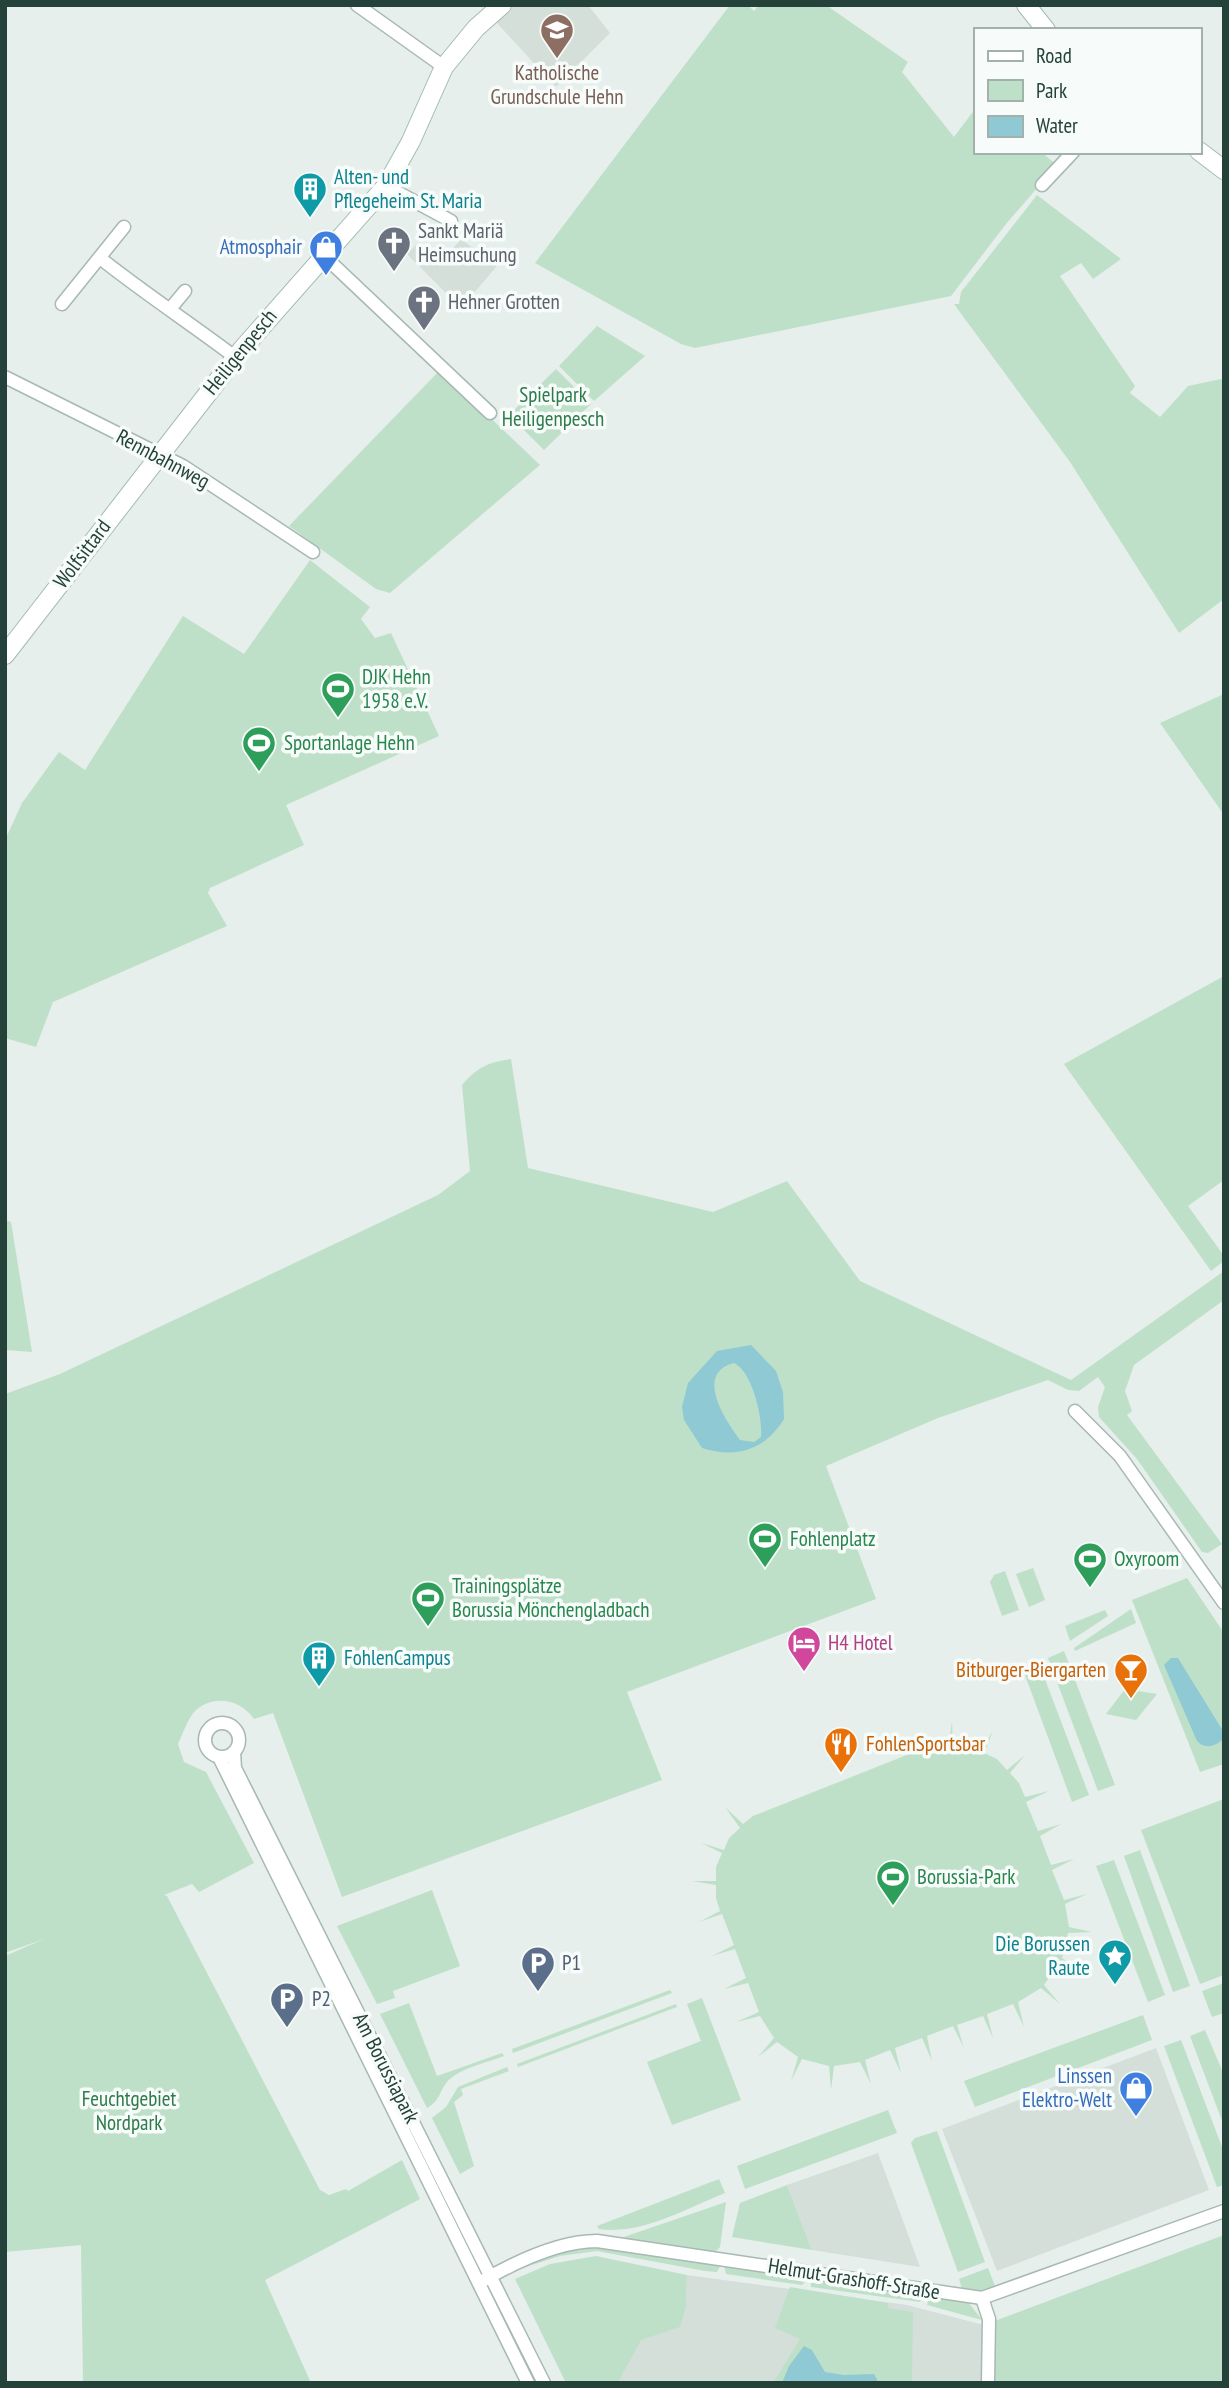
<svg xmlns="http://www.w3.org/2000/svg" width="1229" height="2388" font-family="'PT Sans Narrow',sans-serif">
	<rect width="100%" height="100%" fill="#e6efeb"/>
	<g fill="#d4dfda">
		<path d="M515 5H588L610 33 556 87 495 21Z"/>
		<path d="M461 239 497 266 461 308 407 254 417 244 443 260Z"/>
		<path d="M1156 2048 1209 2190 997 2271 942 2129Z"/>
		<path d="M878 2153 920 2267 812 2250 787 2185Z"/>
		<path d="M687 2275 907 2305 980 2324 992 2322V2383H618L641 2339 686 2307Z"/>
	</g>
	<g fill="#bfe0c8">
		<path d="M730 5H748L754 11 759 5H826L908 62 902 72 954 137 975 109V152H1041L1057 165 1006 224 951 296 695 348 681 344 535 263Z"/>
		<path d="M1037 195 1121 259 1093 279 1081 263 1060 276 1135 386 1130 393 1160 417 1188 386 1221 379 1224 381V599L1179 633 1070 462 954 304H959L961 292Z"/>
		<path d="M597 326 645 356 594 401 559 366Z"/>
		<path d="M556 369 591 404 544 450 509 415Z"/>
		<path d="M440 370 540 465 390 593 376 589 289 526Z"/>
		<path d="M310 560 370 607 361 619 375 638 391 633 439 736 286 805 304 845 210 888 208 893 227 926 53 1002 36 1047 5 1038V840L22 803 59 752 85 770 183 616 244 654Z"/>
		<path d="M1224 694V815L1160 723Z"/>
		<path d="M1224 976V1180L1188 1206 1224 1256V1261L1211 1271 1064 1064Z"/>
		<path d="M511 1059 528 1168 713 1212 787 1181 860 1281 1071 1380 1224 1271V1300L1134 1365 1125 1391 1132 1411 1127 1415 1222 1544 1208 1553 1202 1552 1137 1459 1099 1417 1098 1407 1105 1387 1098 1377 1079 1391 1068 1390 1048 1380 938 1418 826 1466 876 1599 627 1692 662 1780 342 1897 273 1713 254 1719C241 1700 215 1694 196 1710 188 1718 183 1733 178 1744L184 1762 206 1772 254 1863 199 1892 192 1884 164 1895 167 1896 320 2190 329 2195 346 2189 348 2191 402 2160 420 2199 265 2280 311 2383H83L81 2245 5 2252V1956L44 1939 5 1953V1394L60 1374 438 1195 470 1171 462 1085C477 1067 489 1062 511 1059Z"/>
		<path d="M5 1220 11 1222 32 1352 5 1350Z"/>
		<path d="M1033 1568 1045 1600 1029 1607 1016 1574Z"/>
		<path d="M1005 1571 1019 1610 1002 1616 990 1582 994 1575Z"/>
		<path d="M1187 1578 1224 1633V1764L1200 1772 1132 1600Z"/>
		<path d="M1131 1609 1136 1623 1075 1651 1074 1648Z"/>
		<path d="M1105 1610 1108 1616 1070 1641 1065 1626Z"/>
		<path d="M1064 1651 1115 1785 1098 1791 1048 1658Z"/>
		<path d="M1038 1661 1089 1795 1072 1802 1022 1667Z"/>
		<path d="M1125 1689 1157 1694 1136 1720 1106 1714Z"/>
		<path d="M952 1721 953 1745 980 1752 993 1731 984 1753 997 1759 1007 1770 1025 1755 1010 1773 1019 1783 1025 1797 1049 1791 1026 1802 1038 1831 1061 1824 1040 1836 1051 1865 1074 1859 1052 1870 1064 1900 1087 1894 1065 1904 1069 1927 1092 1932 1068 1933 1062 1958 1083 1972 1059 1963 1044 1985 1060 2004 1041 1988 1018 2002 1024 2027 1013 2004 987 2014 993 2038 983 2016 957 2025 964 2048 953 2026 927 2036 932 2061 922 2038 895 2048 901 2073 890 2050 865 2060 871 2084 860 2062 834 2066 831 2090 829 2066 802 2059 791 2081 798 2057 777 2042 758 2057 774 2038 760 2016 736 2022 759 2012 748 1983 724 1989 746 1978 735 1949 712 1956 734 1945 722 1914 699 1922 720 1911 716 1898V1885L692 1881H716V1867L722 1853 701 1843 724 1850 729 1838 740 1828 725 1807 743 1824 753 1816 932 1745H949Z"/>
		<path d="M1224 1799V1975L1200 1984 1141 1830Z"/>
		<path d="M1140 1850 1190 1986 1173 1992 1124 1856Z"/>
		<path d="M1114 1860 1165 1995 1148 2002 1096 1866Z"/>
		<path d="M432 1890 460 1966 393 1991 395 1998 377 2004 337 1926Z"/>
		<path d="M1224 1983V2013L1212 2017 1202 1991Z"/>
		<path d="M670 1990 672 1993 513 2053 512 2049Z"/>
		<path d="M702 1998 741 2100 672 2125 647 2062 701 2041 687 2004Z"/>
		<path d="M409 2003 437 2076 502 2053 504 2056C487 2063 459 2068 447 2082 439 2092 440 2101 427 2108L380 2014Z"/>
		<path d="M676 2004 677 2007 518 2067 517 2064Z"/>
		<path d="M1143 2015 1152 2040 975 2107 964 2081Z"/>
		<path d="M1205 2030 1224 2075V2126L1190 2036Z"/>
		<path d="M1181 2040 1224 2152V2185L1217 2187 1164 2046Z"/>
		<path d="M507 2067 509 2071 461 2089 463 2095 454 2102 474 2166 460 2174 432 2118 446 2107 458 2087Z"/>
		<path d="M888 2110 897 2133 745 2189 737 2166Z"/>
		<path d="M937 2131 985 2262 958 2272 911 2143 915 2138Z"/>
		<path d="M719 2179 725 2193C685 2209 642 2235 599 2229L597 2226Z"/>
		<path d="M787 2185 812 2250 732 2237 740 2203Z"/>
		<path d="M726 2202 720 2247 715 2252 621 2238Z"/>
		<path d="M1224 2235V2383H993L992 2322Z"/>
		<path d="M591 2246 719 2264 720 2266 717 2272 705 2271 597 2251 560 2256 510 2272 568 2249Z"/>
		<path d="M596 2256 687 2275 686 2307 680 2327 641 2340 618 2383H566L515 2279 550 2264Z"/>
		<path d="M724 2265 806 2277V2281L802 2285 726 2274Z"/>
		<path d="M988 2268 997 2291 976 2293 962 2289 959 2279Z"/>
		<path d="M811 2278 924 2296 920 2302 811 2287Z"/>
		<path d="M790 2287 888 2303V2308L913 2312 912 2383H773L800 2339 775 2328Z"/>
		<path d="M929 2296 968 2302 982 2320 927 2305Z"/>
	</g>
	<g fill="#8ec9d4" fill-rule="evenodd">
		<path d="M751 1345 776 1371 783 1392 784 1419C765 1450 736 1459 702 1448L684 1420 682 1407 688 1383 717 1351ZM734 1363C752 1371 763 1418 761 1437L754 1442 740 1440C725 1420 694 1373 734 1363Z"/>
		<path d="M1171 1658H1178L1223 1731 1224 1738C1217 1746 1205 1750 1197 1741L1164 1665Z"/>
		<path d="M804 2346 812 2350 825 2372 844 2375 874 2374 879 2383H782L789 2366Z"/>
	</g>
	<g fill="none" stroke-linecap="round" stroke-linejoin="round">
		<g stroke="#a8b8b2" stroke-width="15">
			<g id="street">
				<path d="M357 5 444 67"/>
				<path d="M1042 185 1073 152"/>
				<path d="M386 186 451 221"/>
				<path d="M323 255 490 413"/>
				<path d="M100 258C144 293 190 323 235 357"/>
				<path d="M62 304 124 227"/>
				<path d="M170 309 185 291"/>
				<path d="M5 377 183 466 313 552"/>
				<path d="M1075 1411 1120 1456 1224 1603"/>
				<circle cx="222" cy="1740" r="17"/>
				<path d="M234 1752 235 1768 544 2383"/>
				<path d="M219 1757 528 2383"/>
				<path d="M479 2283C513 2263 557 2241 597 2241L982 2298 1224 2211"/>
				<path d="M982 2298 989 2319 988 2383"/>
			</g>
		</g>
		<g stroke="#a4bbb3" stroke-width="20">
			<g id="secondary">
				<path d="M1026 5 1046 30"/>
				<path d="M1199 151 1224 170"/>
				<path d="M5 655 243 348 386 186 411 141 444 67 476 28 502 5"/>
			</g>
		</g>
		<use href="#street" stroke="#fff" stroke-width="12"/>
		<use href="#secondary" stroke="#fff" stroke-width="18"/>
	</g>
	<defs>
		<g id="school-pin" transform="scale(1.75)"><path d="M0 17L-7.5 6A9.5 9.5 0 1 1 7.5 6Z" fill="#8d6e63" stroke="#f7fbf9"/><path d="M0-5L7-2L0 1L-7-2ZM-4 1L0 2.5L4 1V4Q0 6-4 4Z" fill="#fff"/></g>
		<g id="building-pin" transform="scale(1.75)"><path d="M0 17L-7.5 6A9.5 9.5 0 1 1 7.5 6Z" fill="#0f9aa8" stroke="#f7fbf9"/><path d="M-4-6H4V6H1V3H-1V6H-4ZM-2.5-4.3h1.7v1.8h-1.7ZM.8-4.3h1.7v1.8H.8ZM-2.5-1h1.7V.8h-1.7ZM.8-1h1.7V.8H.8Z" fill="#fff"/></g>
		<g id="church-pin" transform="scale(1.75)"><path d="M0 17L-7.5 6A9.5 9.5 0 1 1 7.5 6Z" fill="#6b7280" stroke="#f7fbf9"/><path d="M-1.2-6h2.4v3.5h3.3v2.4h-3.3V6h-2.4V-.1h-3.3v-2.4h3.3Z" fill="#fff"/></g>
		<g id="shop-pin" transform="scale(1.75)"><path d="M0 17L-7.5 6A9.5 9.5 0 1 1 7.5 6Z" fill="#3f7fe0" stroke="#f7fbf9"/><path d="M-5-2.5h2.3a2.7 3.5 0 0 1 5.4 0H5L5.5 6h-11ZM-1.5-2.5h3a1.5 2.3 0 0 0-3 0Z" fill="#fff"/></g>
		<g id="stadium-pin" transform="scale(1.75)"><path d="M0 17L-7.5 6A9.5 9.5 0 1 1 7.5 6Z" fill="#2e9e5b" stroke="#f7fbf9"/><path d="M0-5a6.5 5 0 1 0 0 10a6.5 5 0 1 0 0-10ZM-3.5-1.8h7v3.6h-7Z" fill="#fff"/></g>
		<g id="hotel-pin" transform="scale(1.75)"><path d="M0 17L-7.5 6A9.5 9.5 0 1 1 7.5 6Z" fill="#d1479c" stroke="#f7fbf9"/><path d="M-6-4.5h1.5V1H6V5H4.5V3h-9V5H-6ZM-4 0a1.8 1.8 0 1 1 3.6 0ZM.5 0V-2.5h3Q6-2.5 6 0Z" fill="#fff"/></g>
		<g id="bar-pin" transform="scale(1.75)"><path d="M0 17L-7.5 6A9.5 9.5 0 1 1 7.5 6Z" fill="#e8710a" stroke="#f7fbf9"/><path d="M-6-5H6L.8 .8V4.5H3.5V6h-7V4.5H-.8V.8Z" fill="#fff"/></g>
		<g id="restaurant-pin" transform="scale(1.75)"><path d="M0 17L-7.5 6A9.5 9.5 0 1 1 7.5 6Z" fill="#e8710a" stroke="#f7fbf9"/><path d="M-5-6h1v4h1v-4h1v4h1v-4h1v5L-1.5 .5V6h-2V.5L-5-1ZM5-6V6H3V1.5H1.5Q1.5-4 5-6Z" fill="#fff"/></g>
		<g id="sight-pin" transform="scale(1.75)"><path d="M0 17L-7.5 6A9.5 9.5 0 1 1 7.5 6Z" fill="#0f9aa8" stroke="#f7fbf9"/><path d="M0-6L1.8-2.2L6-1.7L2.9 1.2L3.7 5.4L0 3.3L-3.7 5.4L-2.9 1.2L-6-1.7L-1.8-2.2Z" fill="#fff"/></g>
		<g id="parking-pin" transform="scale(1.75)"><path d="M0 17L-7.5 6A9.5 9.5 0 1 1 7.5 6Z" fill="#5c6f8a" stroke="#f7fbf9"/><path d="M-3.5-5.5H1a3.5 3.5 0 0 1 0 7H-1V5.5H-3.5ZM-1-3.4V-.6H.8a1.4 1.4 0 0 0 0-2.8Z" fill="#fff"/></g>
	</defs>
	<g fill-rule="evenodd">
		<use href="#school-pin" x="557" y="30"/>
		<use href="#building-pin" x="310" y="189"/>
		<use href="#church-pin" x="394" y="243"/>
		<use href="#shop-pin" x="326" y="247"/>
		<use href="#church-pin" x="424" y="302"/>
		<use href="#stadium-pin" x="338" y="689"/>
		<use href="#stadium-pin" x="259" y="743"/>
		<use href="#stadium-pin" x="765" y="1539"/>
		<use href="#stadium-pin" x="1090" y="1559"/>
		<use href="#stadium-pin" x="428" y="1598"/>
		<use href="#hotel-pin" x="804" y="1643"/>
		<use href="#building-pin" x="319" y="1658"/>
		<use href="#bar-pin" x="1131" y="1670"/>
		<use href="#restaurant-pin" x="841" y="1744"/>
		<use href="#stadium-pin" x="893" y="1877"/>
		<use href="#sight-pin" x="1115" y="1956"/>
		<use href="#parking-pin" x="538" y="1963"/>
		<use href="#parking-pin" x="287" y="1999"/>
		<use href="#shop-pin" x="1136" y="2088"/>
	</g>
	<g text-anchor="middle" stroke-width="7" stroke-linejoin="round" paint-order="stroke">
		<g font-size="21" fill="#785e54" stroke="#f7fbf9">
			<text x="557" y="80">Katholische<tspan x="557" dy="24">Grundschule Hehn</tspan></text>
		</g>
		<g font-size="21" fill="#0d838f" stroke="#f7fbf9" text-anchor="start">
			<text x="334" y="184">Alten- und<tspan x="334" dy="24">Pflegeheim St. Maria</tspan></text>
			<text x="344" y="1665">FohlenCampus</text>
			<text x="1090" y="1951" text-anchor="end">Die Borussen<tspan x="1090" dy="24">Raute</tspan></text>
		</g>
		<g font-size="21" fill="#5b616d" stroke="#f7fbf9" text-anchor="start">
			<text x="418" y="238">Sankt Mariä<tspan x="418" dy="24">Heimsuchung</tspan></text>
			<text x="448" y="309">Hehner Grotten</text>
		</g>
		<g font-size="21" fill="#366cbe" stroke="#f7fbf9" text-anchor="end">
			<text x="302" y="254">Atmosphair</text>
			<text x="1112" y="2083">Linssen<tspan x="1112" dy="24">Elektro-Welt</tspan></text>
		</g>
		<g font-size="21" fill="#24423a" stroke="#f7fbf9">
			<text transform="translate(240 352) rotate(-51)" y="7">Heiligenpesch</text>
			<text transform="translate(163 459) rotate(28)" y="7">Rennbahnweg</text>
			<text transform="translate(82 554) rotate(-53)" y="7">Wolfsittard</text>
			<text transform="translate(386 2068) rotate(63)" y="7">Am Borussiapark</text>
			<text transform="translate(854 2279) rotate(9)" y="7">Helmut-Grashoff-Straße</text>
		</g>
		<g font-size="21" fill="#2d7a4b" stroke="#f7fbf9">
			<text x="553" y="402">Spielpark<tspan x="553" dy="24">Heiligenpesch</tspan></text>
			<text x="129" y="2106">Feuchtgebiet<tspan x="129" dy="24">Nordpark</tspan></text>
		</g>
		<g font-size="21" fill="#27864d" stroke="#f7fbf9" text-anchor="start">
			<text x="362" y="684">DJK Hehn<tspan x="362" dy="24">1958 e.V.</tspan></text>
			<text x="284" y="750">Sportanlage Hehn</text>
			<text x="790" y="1546">Fohlenplatz</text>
			<text x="1114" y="1566">Oxyroom</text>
			<text x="452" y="1593">Trainingsplätze<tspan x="452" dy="24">Borussia Mönchengladbach</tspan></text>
			<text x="917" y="1884">Borussia-Park</text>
		</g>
		<g font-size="21" fill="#b23c85" stroke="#f7fbf9" text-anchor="start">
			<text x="828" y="1650">H4 Hotel</text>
		</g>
		<g font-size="21" fill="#c56008" stroke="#f7fbf9" text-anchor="end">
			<text x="1106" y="1677">Bitburger-Biergarten</text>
			<text x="866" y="1751" text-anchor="start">FohlenSportsbar</text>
		</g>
		<g font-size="21" fill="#4e5e75" stroke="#f7fbf9" text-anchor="start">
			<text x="562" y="1970">P1</text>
			<text x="312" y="2006">P2</text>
		</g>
	</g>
	<rect width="1229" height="2388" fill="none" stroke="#24423a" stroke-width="14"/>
	<rect x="974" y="28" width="228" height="126" fill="#f7fbf9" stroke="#a3b1ad" stroke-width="2"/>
	<rect x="988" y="51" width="35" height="10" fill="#ffffff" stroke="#a3b1ad" stroke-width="2"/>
	<text x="1036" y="63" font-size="21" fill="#24423a">Road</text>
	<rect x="988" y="80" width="35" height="21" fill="#bfe0c8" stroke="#a3b1ad" stroke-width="2"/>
	<text x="1036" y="98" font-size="21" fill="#24423a">Park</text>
	<rect x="988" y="116" width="35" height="21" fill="#8ec9d4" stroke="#a3b1ad" stroke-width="2"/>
	<text x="1036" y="133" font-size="21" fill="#24423a">Water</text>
</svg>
